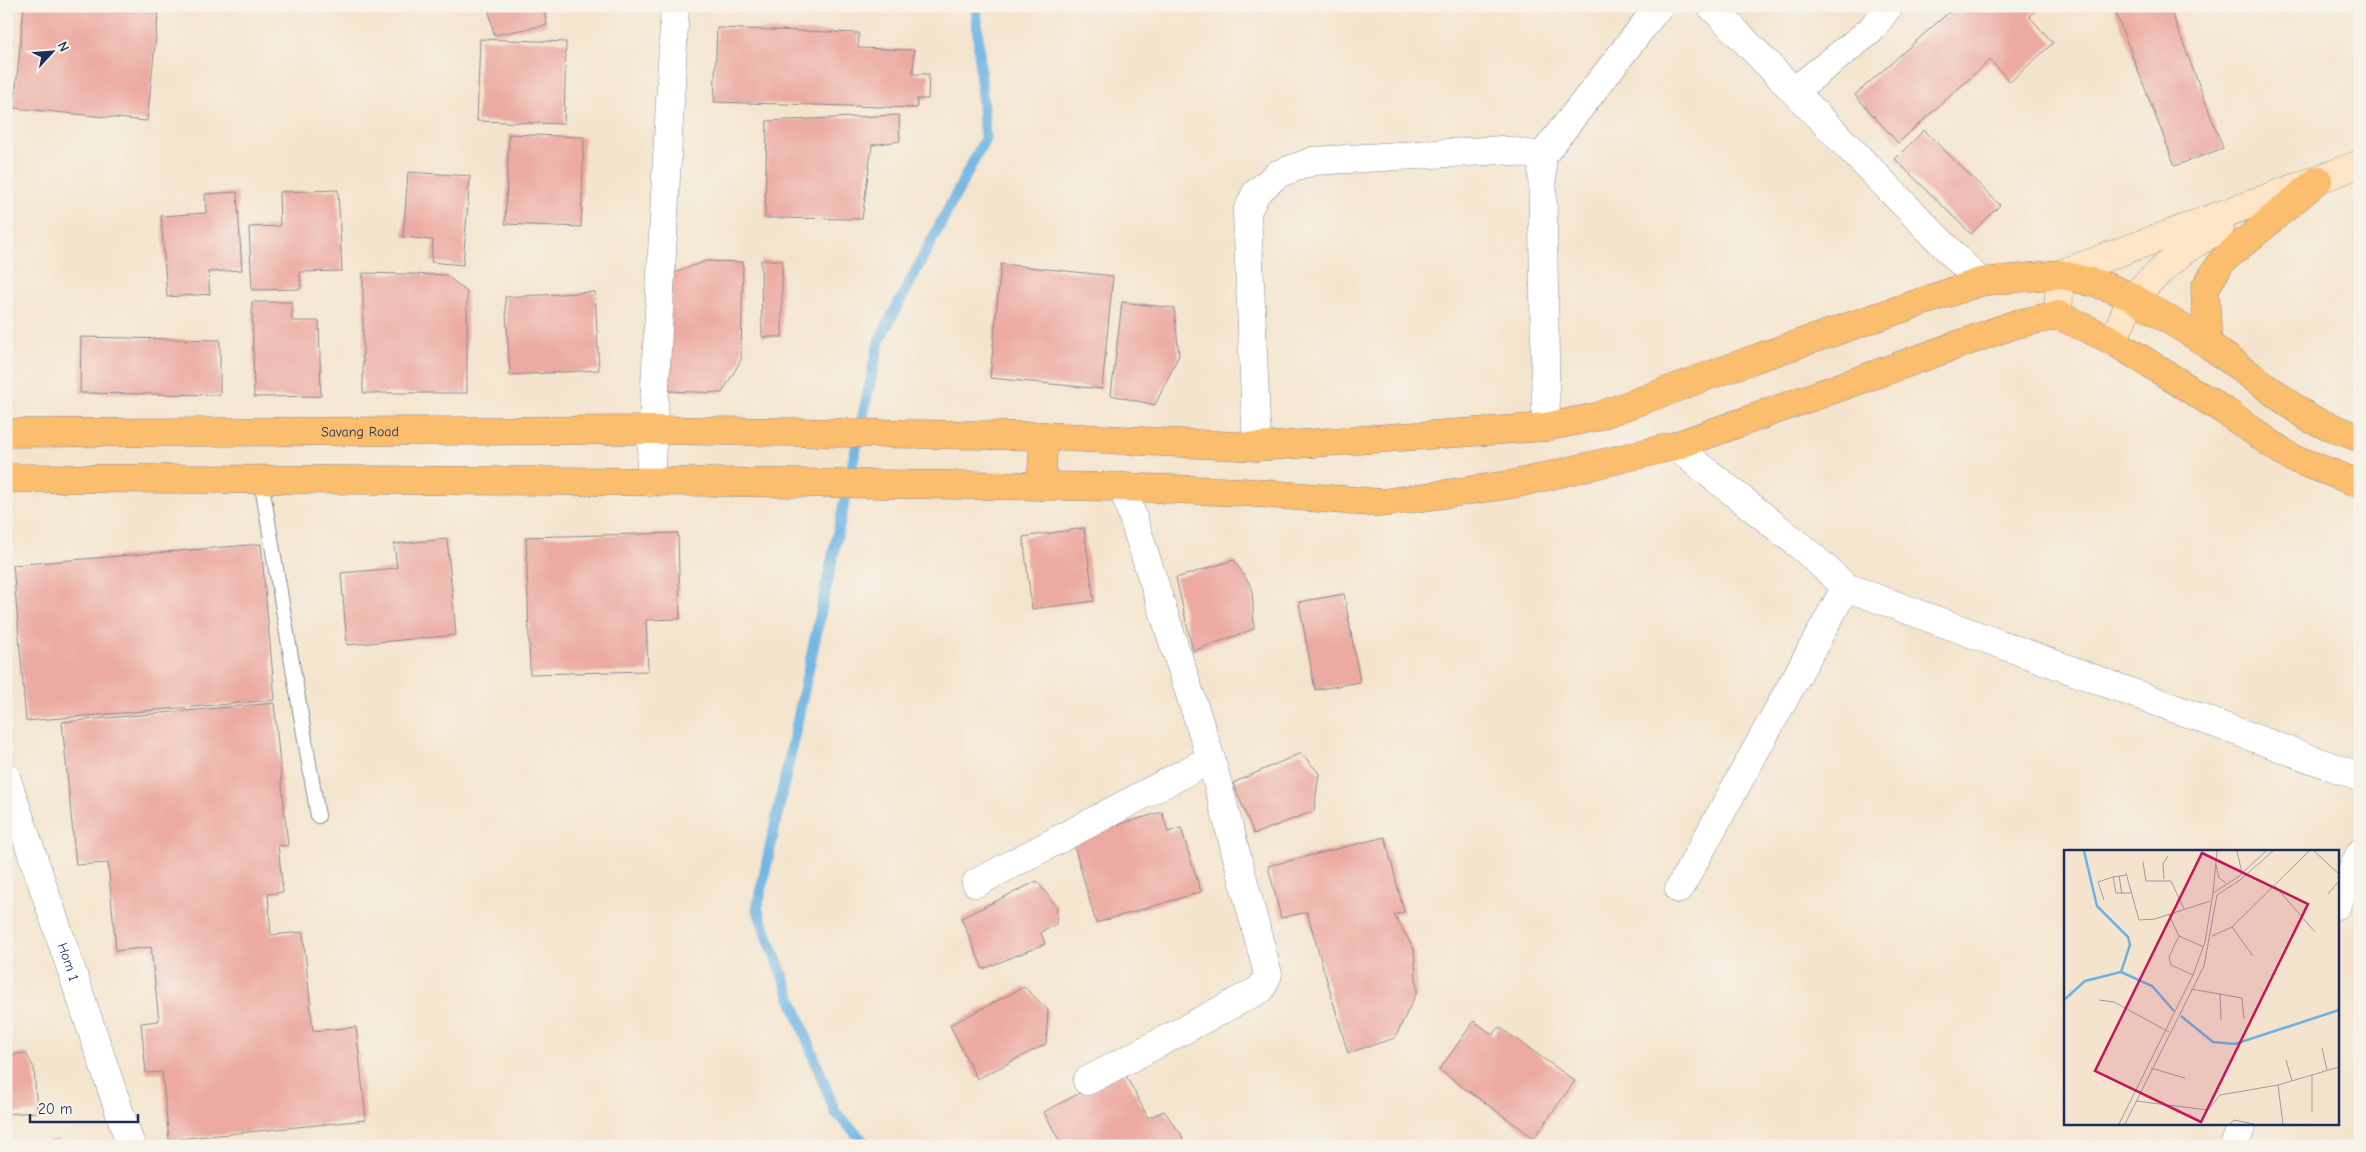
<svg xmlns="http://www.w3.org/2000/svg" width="2366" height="1152" font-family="'Comic Neue',sans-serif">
	<rect width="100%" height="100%" fill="#f7f3e8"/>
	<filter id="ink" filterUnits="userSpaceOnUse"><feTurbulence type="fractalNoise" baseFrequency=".02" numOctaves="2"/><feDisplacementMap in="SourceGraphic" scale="10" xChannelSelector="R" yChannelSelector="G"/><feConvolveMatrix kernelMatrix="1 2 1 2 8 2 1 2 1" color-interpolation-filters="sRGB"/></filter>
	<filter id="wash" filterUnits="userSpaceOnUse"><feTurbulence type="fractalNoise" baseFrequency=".0096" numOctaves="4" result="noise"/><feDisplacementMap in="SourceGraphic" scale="20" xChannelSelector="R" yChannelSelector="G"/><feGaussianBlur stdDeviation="1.12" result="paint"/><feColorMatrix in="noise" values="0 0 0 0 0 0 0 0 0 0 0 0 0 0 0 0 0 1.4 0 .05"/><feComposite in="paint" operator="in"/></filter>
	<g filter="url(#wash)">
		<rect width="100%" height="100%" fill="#f4e4cd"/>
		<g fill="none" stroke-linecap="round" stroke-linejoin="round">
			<path stroke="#6cb3e3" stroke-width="11" d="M868 1146 835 1112 757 909 879 341 985 139 976 6"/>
		</g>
		<g id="blocks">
			<g fill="#ecaaa2">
				<path d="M24 6H159L147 121 14 108Z"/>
				<path d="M488 6H543L547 25 494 35Z"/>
				<path d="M1956 6H2041L2029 16 2053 43 2010 82 1990 60 1898 143 1855 95Z"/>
				<path d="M2113 6H2169L2223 148 2175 166Z"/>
				<path d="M717 28 859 33 858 48 914 50 913 74H929L928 99H917V108L714 102Z"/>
				<path d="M480 39 566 42 564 124 477 121Z"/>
				<path d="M899 115 900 141 872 145 862 219 765 218 767 121Z"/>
				<path d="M1924 130 2000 205 1971 234 1895 159Z"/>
				<path d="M509 134 584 137 581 227 505 224Z"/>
				<path d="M408 172 470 176 463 265 431 262 433 240 403 237Z"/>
				<path d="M338 190 342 271 300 272 301 289 252 290 249 227 280 226 279 192Z"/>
				<path d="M237 192 242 270 208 272 210 294 167 297 161 216 206 213 205 194Z"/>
				<path d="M761 260H782V337H762Z"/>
				<path d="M706 261 743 262 741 360 722 393 667 391 671 274Z"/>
				<path d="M1001 264 1113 276 1102 389 990 378Z"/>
				<path d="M363 273 446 275 467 292V393H363Z"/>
				<path d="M595 292 599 370 510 375 505 297Z"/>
				<path d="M252 302H292V321H319L321 396 254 397Z"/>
				<path d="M1122 302 1174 308 1179 355 1155 405 1111 395Z"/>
				<path d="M81 337 220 340V395L80 393Z"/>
				<path d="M1084 528 1094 601 1032 609 1023 537Z"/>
				<path d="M678 533 680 619 646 620 648 671 530 674 526 537Z"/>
				<path d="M447 539 456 635 347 645 341 573 397 568 394 544Z"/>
				<path d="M261 544 275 700 26 721 13 565Z"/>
				<path d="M1234 560 1252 588 1254 629 1193 651 1176 578Z"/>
				<path d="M1344 594 1360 682 1315 690 1299 602Z"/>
				<path d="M274 703 288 846 278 845 283 892 268 894 271 935 303 932 313 1031 356 1027 366 1120 169 1140 162 1072 146 1073 141 1023 159 1021 151 947 116 951 108 863 76 865 62 722Z"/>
				<path d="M1301 753 1319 773 1314 811 1254 834 1233 783Z"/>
				<path d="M1162 812 1168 832 1181 828 1201 892 1096 923 1072 838Z"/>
				<path d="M1385 837 1404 912 1394 915 1414 949 1417 992 1395 1038 1348 1053 1307 912 1281 918 1268 866Z"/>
				<path d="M1037 881 1057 907 1056 924 1041 932 1045 944 983 969 961 918Z"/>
				<path d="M1024 987 1048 1010 1046 1044 977 1079 950 1025Z"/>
				<path d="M1474 1021 1493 1035 1499 1027 1575 1081 1534 1138 1439 1070Z"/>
				<path d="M26 1053 34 1068 37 1112 6 1114V1055Z"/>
				<path d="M1123 1070 1148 1118 1164 1111 1181 1134 1185 1146H1062L1044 1112Z"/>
				<path d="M59 1138 61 1146H33V1145Z"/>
			</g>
		</g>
	</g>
	<g filter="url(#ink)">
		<use href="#blocks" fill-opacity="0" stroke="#888a96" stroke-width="1"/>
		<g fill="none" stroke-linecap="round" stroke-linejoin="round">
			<g stroke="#888a96" stroke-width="16">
				<path id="lane" d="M261 480 318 816"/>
			</g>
			<g stroke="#888a96" stroke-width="29">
				<g id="street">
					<path d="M1711 6 1980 282"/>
					<path d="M1794 91 1870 31 1889 6"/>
					<path d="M1542 156 1659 6"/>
					<path d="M1675 446 1804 549 1846 587 2360 777"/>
					<path d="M1257 447 1247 212 1256 193 1278 174 1313 161 1502 150 1542 156 1546 427"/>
					<path d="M650 482 675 6"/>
					<path id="s1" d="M6 777 131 1146"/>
					<path d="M976 883 1211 759"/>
					<path d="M1679 889 1846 587"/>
					<path d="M2337 905 2360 853"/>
					<path d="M1087 1081 1261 989 1268 974 1211 759 1123 487"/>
					<path d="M2234 1146 2243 1123"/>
				</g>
			</g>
			<g stroke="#888a96" stroke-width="29">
				<g id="secondary">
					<path d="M2058 315 2060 274 2360 164"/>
					<path d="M2113 341 2132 297 2182 252 2220 228"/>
				</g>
			</g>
			<g stroke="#888a96" stroke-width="29">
				<g id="primary">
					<path d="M2208 344 2205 288 2222 261 2318 180"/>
					<path id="s2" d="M6 433 651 430 1044 436 1257 447 1546 427 1596 417 1757 358 1980 282 2060 274 2108 287 2132 297 2208 344 2310 419 2360 438"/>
					<path d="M6 478 713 482 1123 487 1242 492 1382 503 1514 484 1675 446 2016 324 2058 315 2113 341 2226 412 2290 457 2360 484"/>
					<path d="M1041 486 1044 436"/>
				</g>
			</g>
			<use href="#lane" stroke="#fff" stroke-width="14"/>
			<use href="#street" stroke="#fff" stroke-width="28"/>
			<use href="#secondary" stroke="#fde5c5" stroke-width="28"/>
			<use href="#primary" stroke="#fbbd6e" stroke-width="28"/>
		</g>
	</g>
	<g text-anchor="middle" stroke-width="4" stroke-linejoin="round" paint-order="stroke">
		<g font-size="14" fill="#1b2f5e" stroke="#f7f3e8">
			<text dy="5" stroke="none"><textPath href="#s2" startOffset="354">Savang Road</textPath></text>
			<text dy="5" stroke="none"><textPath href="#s1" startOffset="195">Hom 1</textPath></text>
		</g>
	</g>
	<g transform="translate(2064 850)">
		<rect width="275" height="275" fill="#f4e4cd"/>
		<path fill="none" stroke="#6cb3e3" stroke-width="2.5" d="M20 1 33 56 64 87 66 95 57 122 88 136 110 161M0 150 21 131 57 122M117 166 149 192 171 194 275 160"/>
		<path fill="none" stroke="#9d9ca1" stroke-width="1" d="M173 1 178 23M250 1 275 24M79 12 82 31H107L120 59M152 15 155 28 162 33M62 23 75 70 91 69 146 51M62 25 49 27 52 43H67M55 26 58 44M100 29 99 14 104 6M211 36 251 82M149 43 153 1M264 44 275 31M40 50 34 32 49 27M105 65 115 86M168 77 189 106M148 86 168 77 245 1M129 125 107 115 105 107 115 86 140 97M127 139 178 148 180 169M156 143 157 170M35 150 50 152 105 182M258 198 263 220M222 210 228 231M87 218 121 228M248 225V262M214 235 219 274M72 251 144 260 156 245 214 235 275 217M55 274 129 125 141 92 149 43 174 27 202 1M61 274 140 116 153 45 176 30 209 1M166 274 170 270 190 274"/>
		<path fill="#c2185b" fill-opacity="0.15" stroke="#c2185b" stroke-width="2.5" d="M138 3 244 54 137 272 31 221Z"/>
		<rect width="275" height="275" fill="none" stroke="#1b2f5e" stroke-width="2.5"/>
	</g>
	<rect width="2366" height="1152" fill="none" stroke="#f7f3e8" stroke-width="25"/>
	<g transform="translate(52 52) rotate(64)" stroke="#f7f3e8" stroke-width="4" paint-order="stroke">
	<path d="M0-4L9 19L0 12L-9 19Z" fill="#1b2f5e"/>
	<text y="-8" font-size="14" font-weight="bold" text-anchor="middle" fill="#1b2f5e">N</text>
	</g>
	<path d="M30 1114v8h108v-8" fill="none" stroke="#1b2f5e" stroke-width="2.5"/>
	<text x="38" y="1114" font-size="15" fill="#1b2f5e" stroke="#f7f3e8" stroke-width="4" paint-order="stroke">20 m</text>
</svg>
